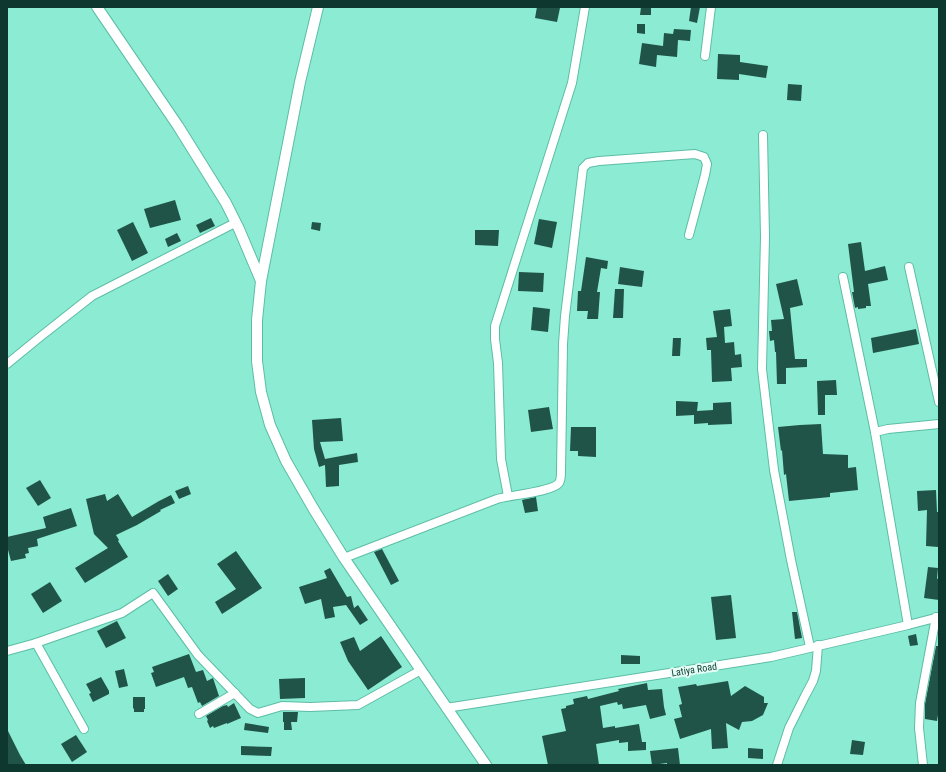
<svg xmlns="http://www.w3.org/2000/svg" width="946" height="772" font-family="'Roboto Condensed',sans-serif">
	<rect width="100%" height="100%" fill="#8cebd3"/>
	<g fill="#205448">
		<path d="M537 7H552L560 8 557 22 535 18Z"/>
		<path d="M641 7H651V15H640Z"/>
		<path d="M691 7H700L697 23 689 21Z"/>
		<path d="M637 24H645V34L637 33Z"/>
		<path d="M674 29 691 30 690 41 678 40 677 57 657 55 656 67 639 64 642 43 663 46 664 33 673 34Z"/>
		<path d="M718 54 740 55V62L768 66 766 78 739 74V80L717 79Z"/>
		<path d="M788 84 802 85 801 101 787 100Z"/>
		<path d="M175 200 181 220 150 228 144 209Z"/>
		<path d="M211 218 215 226 200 233 196 225Z"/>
		<path d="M539 219 557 222 552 248 534 244Z"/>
		<path d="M133 222 148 253 132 261 117 230Z"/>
		<path d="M312 222 321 223 320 231 311 229Z"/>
		<path d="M475 230H499L498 246 475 245Z"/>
		<path d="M177 233 181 241 168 247 165 239Z"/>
		<path d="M861 242 865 271 885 266 888 280 868 284 871 306H866V308L858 309V307L855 308 852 292H854L848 244Z"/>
		<path d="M586 257 608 261 607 269 601 268 597 292H600L598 319H587L588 311H577L578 291H581Z"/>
		<path d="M620 267 644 271 642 287 618 284Z"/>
		<path d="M519 272 544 273 543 292 518 291Z"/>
		<path d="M797 279 803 305 790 308 795 359H807V367L786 368V384H777L776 352H775L774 340 770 341 769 331H772L771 320 784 319 776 284Z"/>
		<path d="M615 289H624L623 318H613Z"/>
		<path d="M533 307 550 309 548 332 531 330Z"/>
		<path d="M730 309 732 326 724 327 725 343 734 342 735 355 741 354 742 367 731 368 732 381 712 382 711 350H707L706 338 717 337 713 311Z"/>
		<path d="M916 329 919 344 873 353 871 338Z"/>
		<path d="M673 338H681L680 356H672Z"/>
		<path d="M836 380 837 395H825V415H818L817 381Z"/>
		<path d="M676 401 698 402 697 411 713 410V403L731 402 732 424 708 425V423L694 424V415L676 416Z"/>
		<path d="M549 407 553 429 531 432 528 410Z"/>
		<path d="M341 418 343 441 320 442 325 459 357 453 358 462 339 465V486L326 487 325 465 319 467 314 449 312 420Z"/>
		<path d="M821 424 823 454 848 455V468L856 467 858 490 830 493V497L789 501 786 474 784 475 782 450 781 451 778 427 800 425Z"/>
		<path d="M571 427H596V457L578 456V451H570Z"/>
		<path d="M40 480 51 498 38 506 26 488Z"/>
		<path d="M188 486 191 494 179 499 175 491Z"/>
		<path d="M936 490 937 512H939L938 547 926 546 927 510 918 511 917 491Z"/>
		<path d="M105 494 107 501 118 494 132 517 159 501 171 495 175 503 160 510 161 511 137 525 116 535 119 540 118 541 128 557 85 583 75 568 108 548 94 534 86 499Z"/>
		<path d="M536 497 538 511 525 513 522 500Z"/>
		<path d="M71 508 77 526 37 539 38 546 28 548 29 553 25 554 26 558 11 561 7 546V537L46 528 43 517Z"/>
		<path d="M382 549 399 581 391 585 374 552Z"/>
		<path d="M236 551 262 588 222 614 215 602 236 589 217 564Z"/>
		<path d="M928 567 938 568 937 579 939 578V600L924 598Z"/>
		<path d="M330 568 347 597 351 596 354 608 358 605 368 620 360 625 346 605 333 607 335 617 325 619 321 599 305 604 299 587 327 578 324 571Z"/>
		<path d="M168 574 178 589 168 596 158 581Z"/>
		<path d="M50 582 62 601 43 613 31 594Z"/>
		<path d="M731 595 736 638 716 640 711 597Z"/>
		<path d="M792 612H797L802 638 795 639Z"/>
		<path d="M117 621 126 638 106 648 97 631Z"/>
		<path d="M916 634 918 645 910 646 908 636Z"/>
		<path d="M381 636 402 667 368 690 348 661 340 642 354 637 360 651Z"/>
		<path d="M936 646H939V709L937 721 925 719V704Z"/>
		<path d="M189 654 196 672 203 670 207 681 213 678 219 696 202 706 200 702 198 703 192 687 188 688 184 677 156 687 151 673 154 672 152 667Z"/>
		<path d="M621 655 640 656V664H621Z"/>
		<path d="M124 669 128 686 119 688 115 671Z"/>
		<path d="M101 677 109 691V694L93 702 89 694 91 693 86 684Z"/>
		<path d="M305 678V698L280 699 279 679Z"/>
		<path d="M728 681 731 696 745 686 764 697V703H768L763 715 752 721 742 722 739 730 726 723 728 748 712 749 711 729 680 739 674 719 682 717 679 705 682 704 678 687 696 684 697 686Z"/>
		<path d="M647 683 648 690 662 689 664 707 666 715 650 719 646 705 623 709 622 704 618 705 617 702 600 706 603 728 615 726V728L639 724 642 742H646V750L628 751V742L619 743V740L596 744 599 765H548L542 736 566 731 561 709 566 708V706L574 704 573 699 587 696 588 699 619 691 618 689Z"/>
		<path d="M133 697H145V709H144V712H134V708L133 709Z"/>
		<path d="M234 703 241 718 227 724V723L214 728 213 726 210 728 207 721 208 720 206 716 223 706 227 705 228 707Z"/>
		<path d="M283 712H298L297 722H291L292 730H284V722H283Z"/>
		<path d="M245 723 269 727 268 733 244 730Z"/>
		<path d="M7 729 20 755 26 765H7Z"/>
		<path d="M76 735 87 752 72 762 61 744Z"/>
		<path d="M852 740 865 742 863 755 850 754Z"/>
		<path d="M241 746 272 747 271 756 241 755Z"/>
		<path d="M678 748 680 765H667V763L652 765 650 751Z"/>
		<path d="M748 748 763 749V759L748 758Z"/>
	</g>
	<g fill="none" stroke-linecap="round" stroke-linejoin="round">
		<g stroke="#5cbda6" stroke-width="10">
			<g id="minor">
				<path d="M705 56 711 7"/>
				<path d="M763 135 765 237 762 369 774 470 791 560 810 647"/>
				<path d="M909 267 939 402"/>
				<path d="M843 277 875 432"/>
				<path d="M7 364 40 337 92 296 233 224"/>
				<path d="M508 496 501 459 498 363 495 339V326L572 83 585 7"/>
				<path d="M344 558 497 499C510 495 552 492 559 483 561 480 561 475 561 471L563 344 565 316 583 168 588 163 599 161 695 154 704 157 707 164 705 175 689 235"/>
				<path d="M908 625 875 432 888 429 939 424"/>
				<path d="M36 643 84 729"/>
				<path d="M7 651 36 643 122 613 153 593 198 655 250 709 258 713 282 706 310 707 358 705 421 670"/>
				<path d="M446 708 771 657 908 625 939 617"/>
				<path d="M199 714 235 693"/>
				<path d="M777 765 789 728 805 696 813 681 816 671 818 645"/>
				<path d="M923 765 919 728 920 703 936 617"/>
			</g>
		</g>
		<g stroke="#5cbda6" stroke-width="12">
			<g id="tertiary">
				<path d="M97 7 178 126 226 203 239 229 261 281"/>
				<path d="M318 7 300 82 261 281 257 320V361L261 392 270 425 286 461 313 508 344 558 486 765"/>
			</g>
		</g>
		<use href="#minor" stroke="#fff" stroke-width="8"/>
		<use href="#tertiary" stroke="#fff" stroke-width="10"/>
	</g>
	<g text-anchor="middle" stroke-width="4" stroke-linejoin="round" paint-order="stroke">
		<g font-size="10" fill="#0e382f" stroke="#e3fef6">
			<text transform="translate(694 669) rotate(-9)" y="4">Latiya Road</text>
		</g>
	</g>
	<rect width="946" height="772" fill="none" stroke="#0e382f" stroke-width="16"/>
</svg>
